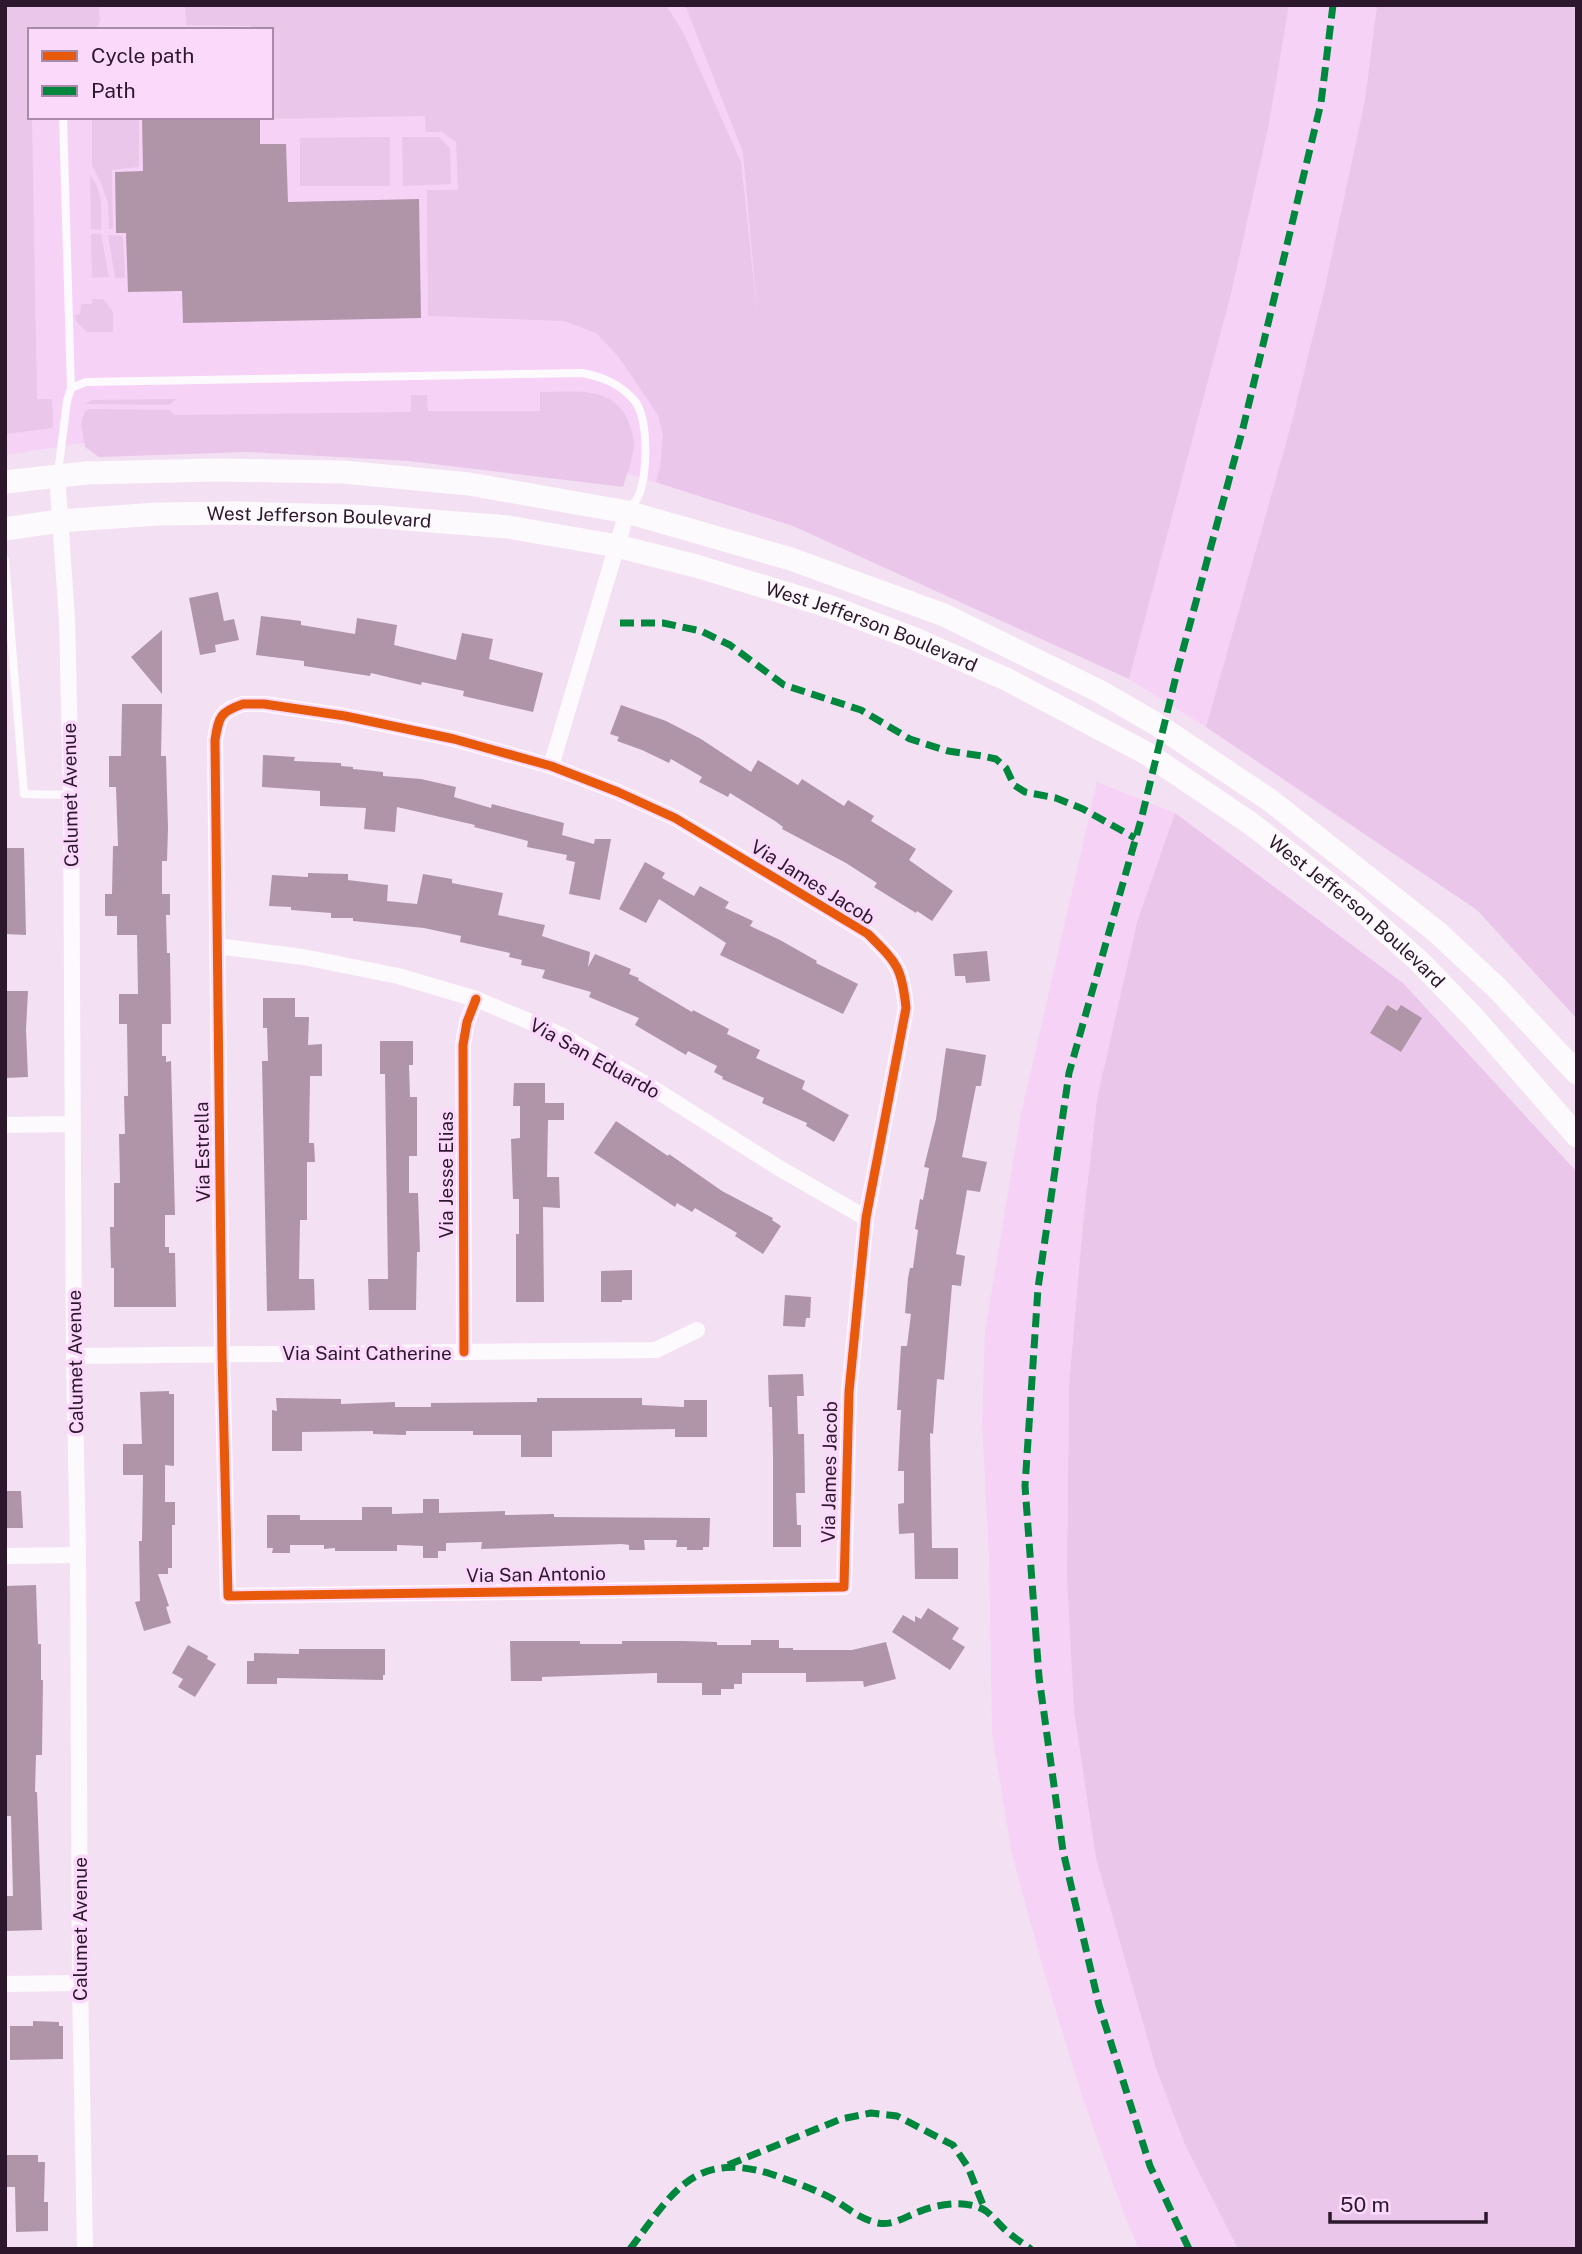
<svg xmlns="http://www.w3.org/2000/svg" width="1582" height="2254" font-family="'Public Sans',sans-serif">
	<rect width="100%" height="100%" fill="#f3e1f3"/>
	<g fill="#f6d2f6" fill-rule="evenodd">
		<path d="M5 5H685L743 153 764 387 793 526 622 472 95 441 5 455ZM30 30H271V117H30Z"/>
		<path d="M1289 5H1377L1365 100 1325 287 1291 425 1206 727 1129 679 1231 294 1269 124Z"/>
		<path d="M1097 782 1175 813 1137 922 1097 1099 1082 1233 1069 1386 1067 1576 1096 1858 1156 2070 1186 2147 1238 2249H1139L1125 2217 1083 2099 1044 1972 1012 1854 992 1734 989 1556 982 1422 985 1332 1021 1114Z"/>
	</g>
	<g fill="#ebc6eb">
		<path d="M5 5H99L100 20 96 30H30V117H32L37 399H52L53 428 5 434Z"/>
		<path d="M185 5H666L683 32 741 162 758 321 743 153 685 5H1289L1269 124 1231 294 1129 679 793 526 656 482 660 467 663 436 658 415 618 356 596 333 564 321 428 316 427 190H458L456 142 442 132H426L425 116 268 119 271 117V30H251L250 26 186 25Z"/>
		<path d="M1377 5H1577V1019L1477 910 1206 727 1291 425 1325 287 1365 100Z"/>
		<path d="M92 117H139V167L112 170 113 229H109L108 204 102 185 92 165Z"/>
		<path d="M390 137V186H300V138Z"/>
		<path d="M402 137H439L450 148 451 184 403 186Z"/>
		<path d="M90 175C103 191 102 210 101 230L91 229Z"/>
		<path d="M91 234H101L109 277 92 278Z"/>
		<path d="M108 235 123 236 125 278H115Z"/>
		<path d="M92 299H103L113 312V332H87L76 321 75 315 80 314 81 304H92Z"/>
		<path d="M540 392C576 392 619 384 631 429 632 434 634 440 634 445 633 458 627 474 623 487L408 461 248 452 99 457 85 447 81 424 85 411 90 409 170 410 174 415 411 412V395H427L428 411H540Z"/>
		<path d="M176 399 169 405 85 404 92 400Z"/>
		<path d="M1175 813 1403 983 1577 1172V2249H1238L1186 2147 1156 2069 1096 1858 1074 1710 1067 1576 1069 1386 1082 1233 1097 1099 1137 922Z"/>
	</g>
	<g fill="#b095a9">
		<path d="M142 117H260V144H286L288 202 419 199 421 318 183 323 182 291 128 292 126 233H116L115 172 143 171Z"/>
		<path d="M218 592 224 621 234 619 239 640 215 645 216 652 200 655 189 598Z"/>
		<path d="M261 616 301 621V625L355 634 357 618 397 625 394 645 456 660 462 633 493 639 489 659 543 673 533 712 463 696 464 691 422 682 421 685 371 673 370 676 304 666V661L256 655Z"/>
		<path d="M162 630V694L131 657Z"/>
		<path d="M122 704H162L161 756H166L168 828 167 861H162V894H170V915H166L167 953H170L171 1024H162V1056H166V1062L171 1061 175 1215H165V1247H169V1253H175L176 1307H114V1268H111L110 1227H114V1183H120L119 1134H125L124 1096H128L127 1024H119V994H138L137 935H117V916H105V894H112L113 846H118L116 787H109V756H121Z"/>
		<path d="M621 705 666 721 701 739 751 772 758 760 798 785 802 779 844 806 848 800 874 816 871 821 916 849 909 860 953 891 932 921 917 911 916 913 874 887 877 883 846 863 782 829 783 827 775 821 730 793 728 797 699 782 702 777 671 759 669 763 642 750 617 741 619 737 610 734Z"/>
		<path d="M263 755 295 757 294 761 341 763V766L353 767V769L383 772V776L421 779 456 787 454 797 491 808 492 804 564 823 562 835 594 844 595 839H611L600 900 569 894 575 862 566 860 567 855 527 847 528 841 474 827 475 825 397 807 395 832 364 829 366 808 320 806V791L262 787Z"/>
		<path d="M5 848H24L26 935 5 934Z"/>
		<path d="M645 862 665 873 662 878 694 896 700 886 729 902 725 908 753 921 750 926 780 940 817 961 816 963 858 984 843 1014 720 955 726 943 659 899 646 923 619 909Z"/>
		<path d="M308 873 348 874V880L388 885 387 901 417 904 423 874 452 879V883L503 893 498 915 545 925 542 936 590 952 588 967 595 954 631 969 629 974 639 978 638 980 692 1012 693 1010 729 1029 727 1034 760 1050 756 1058 805 1081 802 1089 849 1115 834 1142 806 1126 807 1123 762 1103 764 1098 722 1079 723 1077 714 1072 717 1066 688 1051 686 1055 635 1025 639 1018 589 997 591 992 542 978 545 970 521 965 522 960 509 957 510 953 460 942 461 936 424 928 353 921V918H331V913L291 910V907L269 906 272 875 308 877Z"/>
		<path d="M987 951 990 981 966 983 965 976H955L953 954Z"/>
		<path d="M5 991H28L26 1029 28 1077 5 1078Z"/>
		<path d="M263 998H295V1017H309L308 1045 322 1044V1076H310L309 1143H314L315 1162H307V1220H300L299 1279H314L315 1310 267 1311 262 1061H268L267 1028H263Z"/>
		<path d="M1387 1005 1397 1011 1401 1005 1422 1018 1401 1052 1370 1033Z"/>
		<path d="M380 1041H413V1065H409L410 1097H417V1156H409V1193H418L420 1252H417L416 1310H369L368 1279H388L385 1074H380Z"/>
		<path d="M946 1048 986 1055 981 1086H976L962 1157 987 1162 980 1192 967 1190 956 1254 965 1256 961 1286 952 1285 944 1380 937 1379 933 1434 930 1433 932 1548H958V1579H915L914 1533 899 1534 898 1504 904 1503V1471H898L901 1410H897L901 1346H907L911 1314 905 1313 908 1278 910 1268H913L918 1230 915 1229 920 1199 923 1200 929 1168 924 1167 936 1119Z"/>
		<path d="M514 1083H545V1103H564V1120H548L547 1177H559L560 1208 543 1207 544 1302H516V1234H519V1199H513L511 1139 520 1138V1106H513Z"/>
		<path d="M616 1121 668 1156 669 1154 722 1191 773 1218 772 1220 781 1226 763 1254 735 1236 737 1233 695 1208 692 1212 677 1203 675 1207 594 1153Z"/>
		<path d="M632 1270V1300H622V1302H601V1271Z"/>
		<path d="M785 1295 811 1297 810 1318H806L805 1327 783 1326Z"/>
		<path d="M803 1374 804 1396H797L798 1434H804L805 1493H796L797 1525H801V1547H773V1455L772 1407H769L768 1375Z"/>
		<path d="M169 1391V1394H174V1466L165 1465V1502H175V1525H172V1568H168V1574H158L169 1606 166 1607 171 1623 144 1631 135 1602 140 1601 139 1541H142L143 1475H123V1444H142L140 1392Z"/>
		<path d="M276 1398 341 1399V1404L395 1402V1407H431V1403L537 1402V1398H642V1405L684 1407V1400H707V1437H675V1429L552 1431V1457H521V1435H473V1431H406V1435L373 1434V1431L302 1432V1451H272V1410L277 1411Z"/>
		<path d="M5 1491H21L23 1528H5Z"/>
		<path d="M423 1499H439V1513L505 1511V1515L554 1514V1517L710 1518 709 1547H703V1550H687V1547H676L677 1540H644L645 1550H629V1545L622 1544 481 1549 482 1542 446 1543V1551H438V1558H423V1546L397 1545V1551H335V1548L324 1549V1545H290V1553H272L273 1548H267V1515H300V1520H362V1507H392V1514L423 1513Z"/>
		<path d="M36 1585 38 1644H41V1680H43L42 1755H36L35 1792H37L42 1930 5 1931V1896H13L11 1816H5V1586Z"/>
		<path d="M928 1608 959 1628 952 1639 965 1647 950 1670 892 1632 903 1615 915 1622V1616L921 1619Z"/>
		<path d="M751 1640H779V1648H793V1650H852L886 1642 896 1679 864 1687 863 1681 806 1682V1673H742V1684H734V1689H721V1695H702V1683H657V1673L542 1677V1681H511L510 1641H580V1644H622V1641H683L717 1642V1645H751Z"/>
		<path d="M188 1645 208 1656 207 1659 216 1664 195 1697 178 1687 183 1679 172 1673Z"/>
		<path d="M299 1649H385V1675H383V1680L277 1678V1684H247V1661H254V1653L299 1654Z"/>
		<path d="M33 2021 59 2022V2026H63V2059L10 2060V2026H33Z"/>
		<path d="M5 2155H38V2162H45L44 2202H48V2231L16 2232 15 2187H5Z"/>
	</g>
	<g fill="none" stroke-linecap="round" stroke-linejoin="round">
		<g stroke="#fdfafd" stroke-width="8">
			<path d="M71 388 86 382 582 373C603 377 620 384 634 400 649 417 648 477 638 497 636 501 631 506 628 510"/>
			<path d="M58 473 67 401 71 388 63 117"/>
			<path d="M5 560 24 794 71 795"/>
		</g>
		<g stroke="#fdfafd" stroke-width="16">
			<path d="M57 475 67 619 71 795 74 1356 78 1555 80 1983 85 2249"/>
			<path d="M243 704H264L345 716 454 739 551 766 618 792 675 818 868 934C897 963 902 967 906 1008L866 1218 849 1392 844 1587 228 1596 222 1354 215 740C219 716 220 712 243 704Z"/>
			<path d="M551 766 627 512"/>
			<path d="M217 946 303 957 398 976 476 999 559 1034 654 1089 779 1168 866 1218"/>
			<path d="M5 1125 73 1124"/>
			<path d="M464 1352 463 1045 467 1022 476 999"/>
			<path d="M74 1356 656 1350 697 1330"/>
			<path d="M5 1556 78 1555"/>
			<path d="M5 1984 80 1983"/>
		</g>
		<g stroke="#fdfafd" stroke-width="23">
			<path d="M5 482 86 473 216 470 343 472 469 484 627 512 791 559 944 615 1099 691 1156 724 1271 801 1437 932 1497 988 1577 1073"/>
			<path id="s1" d="M5 529 59 521 157 514 237 513 381 517 508 527 617 546 696 566 831 607 915 639 1006 679 1146 753 1250 823 1354 903 1420 962 1474 1018 1577 1136"/>
		</g>
		<g stroke="#00873e" stroke-width="7" stroke-dasharray="14 7" stroke-linecap="butt">
			<path d="M620 623H663L701 631 730 645 784 685 861 710 910 739 948 751 982 756 996 759 1006 768 1014 785 1025 792 1056 798 1083 809 1135 838"/>
			<path d="M728 2165 841 2119 871 2113 897 2116 953 2145 968 2167 985 2210"/>
			<path d="M630 2249C672 2194 693 2150 771 2174 791 2181 812 2188 831 2198 847 2207 859 2219 878 2223 892 2226 905 2217 918 2212 937 2204 968 2199 986 2211 994 2217 1001 2227 1009 2233 1016 2239 1024 2244 1031 2249"/>
			<path d="M1189 2249 1150 2166 1099 2005 1063 1851 1039 1677 1025 1486 1038 1288 1069 1073 1142 816 1178 668 1243 428 1321 103 1333 5"/>
		</g>
		<g stroke="#fbd9fb" stroke-width="13">
			<g id="cycleway">
				<path d="M243 704H264L345 716 454 739 551 766 618 792 675 818 868 934C897 963 902 967 906 1008L866 1218 849 1392 844 1587 228 1596 222 1354 215 740C219 716 220 712 243 704Z"/>
				<path d="M464 1352 463 1045 467 1022 476 999"/>
			</g>
		</g>
		<use href="#cycleway" stroke="#e8590c" stroke-width="9"/>
	</g>
	<g text-anchor="middle" stroke-width="7" stroke-linejoin="round" paint-order="stroke">
		<g font-size="19" fill="#2c172d" stroke="#fbd9fb">
			<text dy="7" stroke="none"><textPath href="#s1" startOffset="315">West Jefferson Boulevard</textPath></text>
			<text dy="7" stroke="none"><textPath href="#s1" startOffset="882">West Jefferson Boulevard</textPath></text>
			<text transform="translate(70 795) rotate(-91)" y="7">Calumet Avenue</text>
			<text transform="translate(813 882) rotate(32)" y="7">Via James Jacob</text>
			<text dy="7" stroke="none"><textPath href="#s1" startOffset="1449">West Jefferson Boulevard</textPath></text>
			<text transform="translate(595 1058) rotate(29)" y="7">Via San Eduardo</text>
			<text transform="translate(202 1152) rotate(-91)" y="7">Via Estrella</text>
			<text transform="translate(446 1175) rotate(-90)" y="7">Via Jesse Elias</text>
			<text x="367" y="1360">Via Saint Catherine</text>
			<text transform="translate(75 1362) rotate(-91)" y="7">Calumet Avenue</text>
			<text transform="translate(829 1472) rotate(-89)" y="7">Via James Jacob</text>
			<text transform="translate(536 1574) rotate(-1)" y="7">Via San Antonio</text>
			<text transform="translate(80 1929) rotate(-90)" y="7">Calumet Avenue</text>
		</g>
	</g>
	<rect width="1582" height="2254" fill="none" stroke="#2c172d" stroke-width="14"/>
	<rect x="28" y="28" width="245" height="91" fill="#fbd9fb" stroke="#a88ba9" stroke-width="2"/>
	<rect x="42" y="51" width="35" height="10" fill="#e8590c" stroke="#a88ba9" stroke-width="2"/>
	<text x="91" y="63" font-size="21" fill="#2c172d">Cycle path</text>
	<rect x="42" y="86" width="35" height="10" fill="#00873e" stroke="#a88ba9" stroke-width="2"/>
	<text x="91" y="98" font-size="21" fill="#2c172d">Path</text>
	<path d="M1330 2212v10h156v-10" fill="none" stroke="#2c172d" stroke-width="3.5"/>
	<text x="1340" y="2212" font-size="21" fill="#2c172d" stroke="#fbd9fb" stroke-width="5" paint-order="stroke">50 m</text>
</svg>
